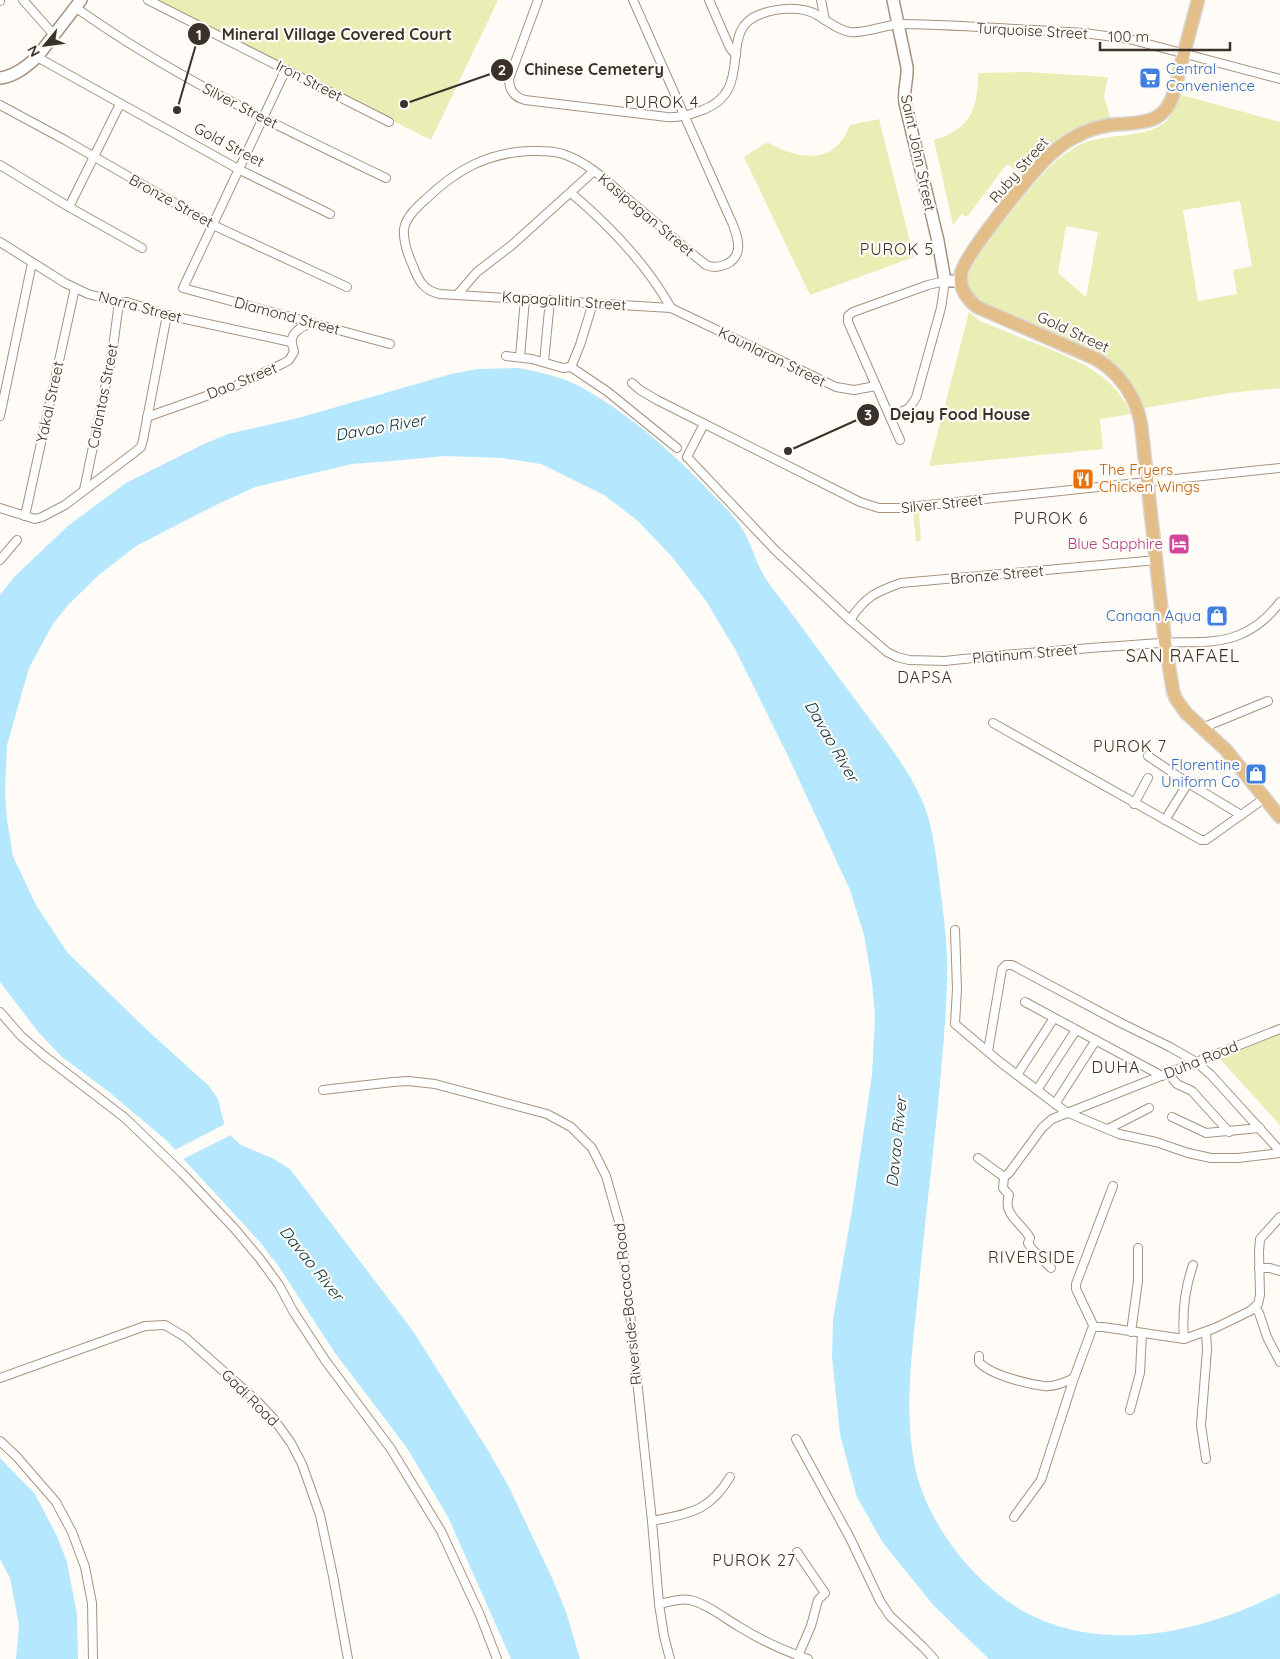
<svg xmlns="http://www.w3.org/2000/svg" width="1280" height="1659" font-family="Quicksand,sans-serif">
	<rect width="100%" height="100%" fill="#fffbf6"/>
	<g fill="#e9eeb5" fill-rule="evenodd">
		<path d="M153 0H498L431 140Z"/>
		<path d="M1025 72 1108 77 1104 96 1111 121C1067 128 1050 140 1020 173L1007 164 967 217 962 214 953 225 934 140C971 129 978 109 978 73Z"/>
		<path d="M1178 94 1280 122V388L1230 393 1144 408 1130 381 1110 361 1091 350 983 303C975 297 967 289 968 278 969 260 1031 186 1046 171 1055 161 1067 152 1079 145 1104 133 1141 139 1163 124 1173 117 1175 105 1178 94ZM1240 201 1252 266 1233 270 1237 294 1198 301 1183 210ZM1066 226 1098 232 1086 297 1058 273Z"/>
		<path d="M879 119 914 257 810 295 744 157 767 142C798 160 835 166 850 125Z"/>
		<path d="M969 312 980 321C1002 330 1023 339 1045 347 1081 362 1115 376 1131 414L1100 419 1103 449 929 466Z"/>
		<path d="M919 512 921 541H916L913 513Z"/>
		<path d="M1280 1034V1125L1220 1059Z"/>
	</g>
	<g fill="#b5e8fe">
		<path d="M519 368C539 372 559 376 577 385 625 410 676 455 712 494 722 504 733 515 741 527 749 539 753 553 759 566 765 579 774 591 783 602 811 639 838 677 866 714 888 744 913 775 926 810 933 831 936 856 939 878 942 904 946 930 947 956 948 991 945 1026 942 1060 936 1135 926 1210 919 1285 913 1345 903 1408 915 1467 928 1528 981 1593 1037 1618 1115 1653 1207 1630 1280 1593V1659H989L934 1606 883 1543 857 1497 840 1435 832 1357 833 1319 852 1210 872 1075 875 1017 872 982 864 935 850 890 788 756 736 651 706 601 673 558 638 521 604 495 541 464 502 458 445 456 391 461 352 464 255 487 214 506 136 546 99 575 69 604 53 624 29 668 7 745 5 793 7 820 13 856 36 905 67 952 146 1029 209 1086 218 1099 225 1127 233 1138 241 1145 272 1158 290 1169 413 1331 489 1452 509 1487 553 1580 566 1612 580 1659H511L448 1517 407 1448 335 1353 279 1267 260 1242 166 1140 109 1092 62 1057 39 1033 0 982V595L14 577 69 525 100 502 126 483 204 444 228 434 298 418 451 374 478 369Z"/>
		<path d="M0 1458 35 1494 57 1536 67 1562 77 1614 78 1659H16L19 1625 10 1578 0 1559Z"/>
	</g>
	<path fill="#fffbf6" d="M227 1123 233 1134 181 1160 173 1151Z"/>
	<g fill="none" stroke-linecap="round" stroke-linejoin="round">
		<g stroke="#a79380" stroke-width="10">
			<g id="street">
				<path d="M23 0 54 35"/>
				<path d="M148 0 389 122"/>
				<path d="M538 0 509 79C509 90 514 97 525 100L667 117C679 118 689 115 700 111 759 91 714 30 761 14 777 8 802 6 817 15 828 21 837 30 850 32 867 34 885 24 903 24 963 25 1024 30 1084 33L1129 39 1280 79"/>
				<path d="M633 0 733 225C736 233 739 241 738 249 736 264 718 270 706 265 677 242 650 217 622 194 605 179 585 161 563 154 552 150 540 151 529 151 487 153 456 170 426 199 417 207 406 217 404 229 403 241 408 255 413 266 418 280 424 291 440 294L671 308 836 387 854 390 876 386"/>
				<path d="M709 0 730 48 736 55"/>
				<path d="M821 0 825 20"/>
				<path d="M0 1V0"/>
				<path d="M75 7C173 77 278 126 386 178"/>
				<path d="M37 57 240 170 330 214"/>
				<path d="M286 69 183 288 390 344"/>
				<path d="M0 105 65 140 213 225 347 287"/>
				<path d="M0 165 69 207 142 248"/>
				<path d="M571 193C610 226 646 263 671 308"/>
				<path d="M69 207 120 104"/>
				<path d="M0 242 65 283 88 294 119 302H127L167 315 291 342"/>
				<path d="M457 295 477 272 512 245 594 171"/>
				<path d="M506 356 532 359 563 368 571 367 608 392 677 448"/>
				<path d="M520 357 525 299"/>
				<path d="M544 362 550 300"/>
				<path d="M571 367 580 345 593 303"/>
				<path d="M632 383 640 390 657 400 860 502 879 508H899L1280 468"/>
				<path d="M0 416 32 263"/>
				<path d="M147 417 240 384 284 363 289 360 294 352C294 349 292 346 292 343 290 332 304 326 312 322"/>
				<path d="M890 417 909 408 916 398 941 308 945 281 928 285 853 312 848 316V322L900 440"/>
				<path d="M704 424 687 457 775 550 850 620 887 652 897 657 909 660 945 661C1016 653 1088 648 1160 643 1186 641 1215 645 1239 635 1256 628 1269 617 1280 602"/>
				<path d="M84 490 112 355 119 302"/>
				<path d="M0 508 35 519 42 517 65 505 135 452 141 447 143 440 167 315"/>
				<path d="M25 516 75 288"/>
				<path d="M0 560 17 540"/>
				<path d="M850 620C865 597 875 592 901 583L1157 560"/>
				<path d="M993 723 1201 840H1206L1265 798"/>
				<path d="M1202 728 1268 701"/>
				<path d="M1148 756 1188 783 1241 815"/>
				<path d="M1134 804 1148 778"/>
				<path d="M1165 820 1188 783"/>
				<path d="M955 930 957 989 955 1024 1000 1062 1066 1112 1119 1134 1156 1142 1188 1153 1211 1158H1238L1280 1153"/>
				<path d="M1025 1002 1162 1076"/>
				<path d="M0 1012 21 1036 43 1055 125 1118 182 1173 234 1228 260 1259 279 1285 293 1311 325 1360 391 1449 441 1531 480 1615 497 1659"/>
				<path d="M988 1051 1002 969 1006 965H1012L1121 1023 1170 1047 1196 1062 1211 1075 1280 1151"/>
				<path d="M1168 1073 1177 1084 1192 1091 1229 1132"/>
				<path d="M1017 1075 1054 1018"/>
				<path d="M323 1090 393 1082 408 1081 435 1084 547 1114 571 1127 592 1148 606 1176 621 1229 652 1521 659 1604 664 1636 670 1659"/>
				<path d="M1037 1090 1076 1030"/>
				<path d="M1055 1104 1096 1040"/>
				<path d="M1172 1117 1206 1133 1260 1128"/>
				<path d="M1108 1129 1149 1108"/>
				<path d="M978 1158 1004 1177 1009 1173 1042 1128 1052 1119 1280 1029"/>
				<path d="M1004 1177 1003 1188 1009 1195C1002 1215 1022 1223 1030 1238L1028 1243 1032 1249 1051 1268"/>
				<path d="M1259 1268H1270L1280 1271"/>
				<path d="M1255 1307 1259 1313 1267 1337 1280 1362"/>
				<path d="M1094 1327 1076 1289V1284L1113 1186"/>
				<path d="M1131 1332 1138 1281V1248"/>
				<path d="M1206 1332 1207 1350 1201 1425 1206 1459"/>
				<path d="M1184 1339C1182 1314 1185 1288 1193 1265"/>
				<path d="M979 1356V1362C990 1375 1028 1384 1044 1386 1053 1387 1066 1382 1074 1378"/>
				<path d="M0 1378 145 1326 165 1325 185 1337 258 1402 273 1418 291 1443 302 1464 320 1515 333 1576 348 1659"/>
				<path d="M1130 1410 1140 1373 1142 1333"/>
				<path d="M796 1439 850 1538 880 1601 890 1616 924 1648 934 1659"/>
				<path d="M0 1441 17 1457 56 1502 72 1532 85 1567 92 1603 93 1659"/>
				<path d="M1014 1517 1041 1480 1074 1378 1092 1329 1094 1327H1103L1184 1339 1215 1328 1250 1311 1258 1304 1260 1295 1259 1252 1260 1239 1280 1217"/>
				<path d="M652 1521C690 1513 709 1512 730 1477"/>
				<path d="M797 1552 825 1593 818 1600 811 1626 798 1656"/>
				<path d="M659 1604C669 1602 680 1598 690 1600 707 1604 723 1617 738 1626 759 1639 784 1651 808 1659"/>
			</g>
		</g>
		<g stroke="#a79380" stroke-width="14">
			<g id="secondary">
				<path d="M893 0 907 67C908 79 903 90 905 103L938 241 945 281H961"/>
				<path d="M0 78C15 76 26 67 37 57L81 0"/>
			</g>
		</g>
		<g stroke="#d8d6d4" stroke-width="15">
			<path id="primary" d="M1198 0 1173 95C1163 127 1136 122 1110 125 1098 127 1087 130 1077 136 1068 140 1060 146 1052 153 1035 168 964 255 961 274 959 288 967 299 977 307L1096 359C1120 373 1136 397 1141 424L1165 642 1173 691 1176 699 1186 713 1226 750 1280 817"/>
		</g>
		<use href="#street" stroke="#fff" stroke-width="8"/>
		<use href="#secondary" stroke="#fff" stroke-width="11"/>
		<use href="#primary" stroke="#e4be89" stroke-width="12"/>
	</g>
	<defs>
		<g id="supermarket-square" transform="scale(1.125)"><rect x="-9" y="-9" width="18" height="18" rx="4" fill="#3f7fe0" stroke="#fffbf6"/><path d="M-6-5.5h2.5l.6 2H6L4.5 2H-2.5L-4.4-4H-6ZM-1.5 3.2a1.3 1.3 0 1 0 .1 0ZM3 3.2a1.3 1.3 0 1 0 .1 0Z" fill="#fff"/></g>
		<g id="restaurant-square" transform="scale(1.125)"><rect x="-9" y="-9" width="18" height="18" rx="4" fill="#e8710a" stroke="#fffbf6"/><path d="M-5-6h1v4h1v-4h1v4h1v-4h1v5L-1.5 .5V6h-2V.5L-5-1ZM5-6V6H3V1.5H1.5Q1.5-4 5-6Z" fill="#fff"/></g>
		<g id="hotel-square" transform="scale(1.125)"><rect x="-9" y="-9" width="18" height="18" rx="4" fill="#d1479c" stroke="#fffbf6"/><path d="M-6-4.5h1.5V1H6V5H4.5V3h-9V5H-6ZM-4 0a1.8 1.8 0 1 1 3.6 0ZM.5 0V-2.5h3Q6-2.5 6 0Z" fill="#fff"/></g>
		<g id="shop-square" transform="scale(1.125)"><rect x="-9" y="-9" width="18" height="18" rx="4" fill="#3f7fe0" stroke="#fffbf6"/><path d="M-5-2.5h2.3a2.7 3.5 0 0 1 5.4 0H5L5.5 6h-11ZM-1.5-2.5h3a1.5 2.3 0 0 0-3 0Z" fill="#fff"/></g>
	</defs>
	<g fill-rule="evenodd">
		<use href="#supermarket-square" x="1150" y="78"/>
		<use href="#restaurant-square" x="1083" y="479"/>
		<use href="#hotel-square" x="1179" y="544"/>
		<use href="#shop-square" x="1217" y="616"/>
		<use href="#shop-square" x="1256" y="774"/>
	</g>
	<g text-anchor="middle" stroke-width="4.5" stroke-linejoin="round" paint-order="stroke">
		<g font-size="15" fill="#3a312a" stroke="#fffbf6">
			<text transform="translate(1032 31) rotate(3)" y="5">Turquoise Street</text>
			<text transform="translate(309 81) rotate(27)" y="5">Iron Street</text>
			<text transform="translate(240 106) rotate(27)" y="5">Silver Street</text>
			<text transform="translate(229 145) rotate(28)" y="5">Gold Street</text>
			<text transform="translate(918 153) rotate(78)" y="5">Saint John Street</text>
			<text transform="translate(1019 170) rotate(-49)" y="5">Ruby Street</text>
			<text transform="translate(171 201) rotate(29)" y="5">Bronze Street</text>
			<text transform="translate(646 215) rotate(40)" y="5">Kasipagan Street</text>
			<text transform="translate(564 301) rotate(4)" y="5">Kapagalitin Street</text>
			<text transform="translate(140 307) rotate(15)" y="5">Narra Street</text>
			<text transform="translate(287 316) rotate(15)" y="5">Diamond Street</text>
			<text transform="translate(1073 332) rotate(25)" y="5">Gold Street</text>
			<text transform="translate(772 357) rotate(26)" y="5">Kaunlaran Street</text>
			<text transform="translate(242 381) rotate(-22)" y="5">Dao Street</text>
			<text transform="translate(103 396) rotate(-79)" y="5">Calantas Street</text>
			<text transform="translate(50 402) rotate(-78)" y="5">Yakal Street</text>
			<text transform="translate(942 504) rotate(-6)" y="5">Silver Street</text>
			<text transform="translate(997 575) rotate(-5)" y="5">Bronze Street</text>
			<text transform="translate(1025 654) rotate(-5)" y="5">Platinum Street</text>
			<text transform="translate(1201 1060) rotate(-22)" y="5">Duha Road</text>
			<text transform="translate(628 1304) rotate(-96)" y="5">Riverside-Bacaca Road</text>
			<text transform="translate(250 1398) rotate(45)" y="5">Gadi Road</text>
		</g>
		<g font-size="15" fill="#366cbe" stroke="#fffbf6" text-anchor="end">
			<text x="1166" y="74" text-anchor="start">Central<tspan x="1166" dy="17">Convenience</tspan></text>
			<text x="1201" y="621">Canaan Aqua</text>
			<text x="1240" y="770">Florentine<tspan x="1240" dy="17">Uniform Co</tspan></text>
		</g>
		<g font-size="15" fill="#c56008" stroke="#fffbf6" text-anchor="start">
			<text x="1099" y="475">The Fryers<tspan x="1099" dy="17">Chicken Wings</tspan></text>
		</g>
		<g font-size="15" fill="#b23c85" stroke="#fffbf6" text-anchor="end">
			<text x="1163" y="549">Blue Sapphire</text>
		</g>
		<g font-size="16" letter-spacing="1" fill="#3a312a" stroke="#fffbf6">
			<text x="662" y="108">PUROK 4</text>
			<text x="897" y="255">PUROK 5</text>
			<text x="1051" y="524">PUROK 6</text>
			<text x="925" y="683">DAPSA</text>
			<text x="1130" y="752">PUROK 7</text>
			<text x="1116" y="1073">DUHA</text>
			<text x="1032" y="1263">RIVERSIDE</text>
			<text x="754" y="1566">PUROK 27</text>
		</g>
		<g font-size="16" font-style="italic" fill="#073241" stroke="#fffbf6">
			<text transform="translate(380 427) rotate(-10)" y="6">Davao River</text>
			<text transform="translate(832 741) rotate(60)" y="6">Davao River</text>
			<text transform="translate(896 1142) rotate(-84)" y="6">Davao River</text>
			<text transform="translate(312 1263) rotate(51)" y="6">Davao River</text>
		</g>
		<g font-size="18" letter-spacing="1" fill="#3a312a" stroke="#fffbf6">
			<text x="1183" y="662">SAN RAFAEL</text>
		</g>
	</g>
	<path fill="none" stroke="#3a312a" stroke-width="2" d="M177 110L199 34M404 104L502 70M788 451L868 415"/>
	<g fill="#3a312a" stroke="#fffbf6" stroke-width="2">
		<circle cx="177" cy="110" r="5"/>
		<circle cx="404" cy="104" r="5"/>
		<circle cx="788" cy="451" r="5"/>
		<circle cx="199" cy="34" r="12"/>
		<circle cx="502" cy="70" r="12"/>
		<circle cx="868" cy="415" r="12"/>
	</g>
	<g font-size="15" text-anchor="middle" font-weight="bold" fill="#fff">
		<text x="199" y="40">1</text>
		<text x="502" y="75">2</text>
		<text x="868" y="420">3</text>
	</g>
	<g font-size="16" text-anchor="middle" font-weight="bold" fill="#3a312a" stroke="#fffbf6" stroke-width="4.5" stroke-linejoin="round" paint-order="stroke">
		<text x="337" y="40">Mineral Village Covered Court</text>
		<text x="594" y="75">Chinese Cemetery</text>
		<text x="960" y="420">Dejay Food House</text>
	</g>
	<g transform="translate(45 45) rotate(241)" stroke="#fffbf6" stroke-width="4" paint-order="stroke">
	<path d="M0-4L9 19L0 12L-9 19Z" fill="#3a312a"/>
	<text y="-8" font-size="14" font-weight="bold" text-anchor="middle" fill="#3a312a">N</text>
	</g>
	<path d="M1100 42v8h130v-8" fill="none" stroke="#3a312a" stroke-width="2.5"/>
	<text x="1108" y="42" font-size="15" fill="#3a312a" stroke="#fffbf6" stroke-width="4" paint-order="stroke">100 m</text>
</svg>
